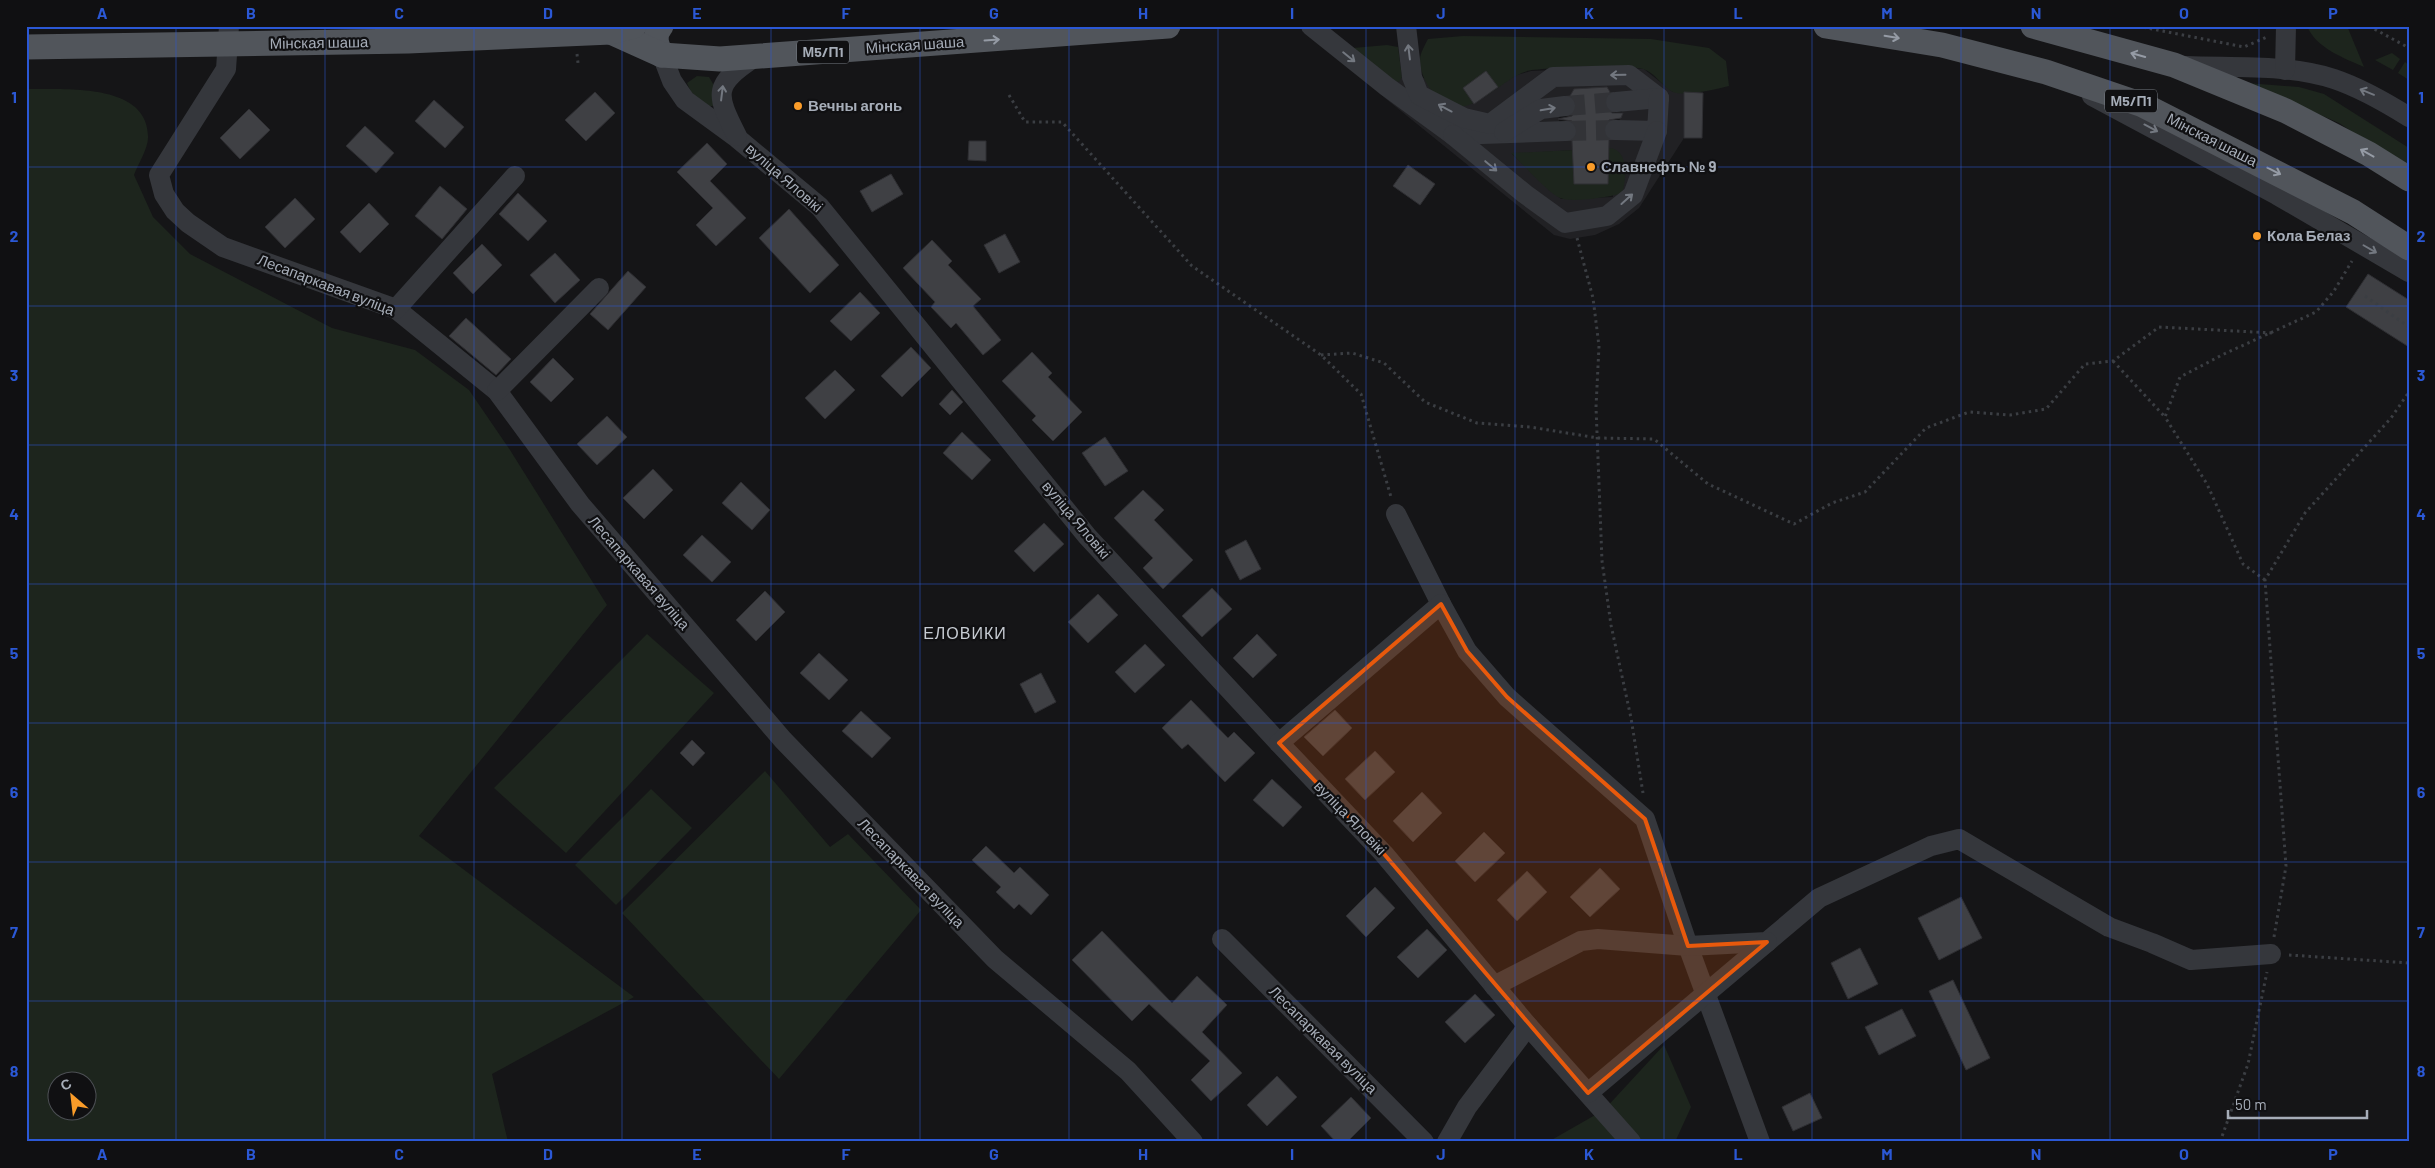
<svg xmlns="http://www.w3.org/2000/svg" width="2435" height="1168" font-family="Barlow,sans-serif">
	<rect width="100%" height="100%" fill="#151517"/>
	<path fill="#212124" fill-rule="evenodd" d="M1616 67 1644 69 1673 92H1684V138L1639 208 1619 224 1595 235 1570 239 1554 235 1380 94 1402 77H1422L1474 104 1513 76 1531 71ZM1607 87 1623 113 1608 143 1613 197 1561 199 1512 154 1574 150V144L1558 119 1574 89Z"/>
	<g fill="#1d251d" fill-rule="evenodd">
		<path d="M2307 26H2347L2364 67C2344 58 2316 48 2307 26Z"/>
		<path d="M1463 36 1651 39 1709 48 1726 61 1729 86C1716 89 1685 97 1673 92 1662 87 1655 72 1643 69 1619 63 1557 67 1532 70 1506 74 1478 112 1454 106 1435 101 1420 79 1420 60 1420 53 1425 45 1428 39Z"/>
		<path d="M1387 45 1398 47 1402 77 1399 82 1392 80 1353 48Z"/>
		<path d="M2392 53 2400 59 2393 70 2375 60Z"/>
		<path d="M2405 62 2409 65V80L2398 73Z"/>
		<path d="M697 76 709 77C715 86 719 96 713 106H705L691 92 687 83Z"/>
		<path d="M2247 83 2299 87 2324 94 2409 148V169L2339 123Z"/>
		<path d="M26 89C63 90 147 82 148 136 149 147 138 164 134 175L153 217 190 254 332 328 415 350 469 390 510 450 607 605 419 836 634 997 492 1074 508 1142H26ZM58 1080H88V1110H58Z"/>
		<path d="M1608 148C1629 148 1627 179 1622 193 1611 197 1571 203 1560 198 1547 192 1523 164 1511 153L1574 150V184H1608Z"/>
		<path d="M647 634 714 693 566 853 494 788Z"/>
		<path d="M765 771 830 847 848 834 921 910 779 1079 622 913Z"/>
		<path d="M651 789 692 828 616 905 575 865Z"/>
		<path d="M1664 1045 1691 1107 1675 1142H1548L1604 1110Z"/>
	</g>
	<g fill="#3f4044" stroke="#2f2f33">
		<path d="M1486 71 1498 87 1474 104 1463 88Z"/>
		<path d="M1607 87 1610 92 1605 98 1606 108 1612 113H1623L1621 118 1609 120 1603 129 1605 136 1609 140 1608 184H1574L1572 141 1578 130 1572 121 1558 119 1572 116 1576 111 1577 104 1570 96 1574 89Z"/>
		<path d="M595 92 615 113 586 141 565 120Z"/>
		<path d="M1684 92 1703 93 1702 138H1684Z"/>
		<path d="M434 100 464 127 445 148 415 121Z"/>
		<path d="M249 109 270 130 240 159 220 138Z"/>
		<path d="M365 126 394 153 376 173 346 146Z"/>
		<path d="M969 141H986V161L968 160Z"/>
		<path d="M707 143 727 164 710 181 746 218 716 246 696 225 713 208 677 172Z"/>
		<path d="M1408 165 1435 184 1420 205 1393 186Z"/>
		<path d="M891 174 903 194 872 212 860 191Z"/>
		<path d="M440 186 467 209 442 239 415 216Z"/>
		<path d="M518 193 547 221 528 241 499 214Z"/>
		<path d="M295 198 315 219 285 248 265 227Z"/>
		<path d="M369 203 389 224 360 253 340 232Z"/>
		<path d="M789 209 839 265 810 293 759 238Z"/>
		<path d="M1005 234 1020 262 999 273 984 245Z"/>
		<path d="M932 240 952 261 948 265 981 299 973 306 1001 340 983 355 956 323 951 328 931 307 935 302 903 268Z"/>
		<path d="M482 244 502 265 473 294 453 273Z"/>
		<path d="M555 253 580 280 555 303 530 275Z"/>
		<path d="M628 271 646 287 608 330 590 314Z"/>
		<path d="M2368 274 2409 300V347L2346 307Z"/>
		<path d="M860 292 880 313 851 341 830 321Z"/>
		<path d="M466 318 511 359 496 375 449 336Z"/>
		<path d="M911 347 931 368 902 397 881 376Z"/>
		<path d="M1032 352 1052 373 1048 377 1082 412 1053 441 1032 420 1036 416 1002 381Z"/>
		<path d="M553 358 574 379 551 402 530 382Z"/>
		<path d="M835 370 855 390 825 419 805 398Z"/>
		<path d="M952 390 963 402 950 415 939 404Z"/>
		<path d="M607 416 627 437 597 465 577 444Z"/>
		<path d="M962 432 991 460 972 480 943 453Z"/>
		<path d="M1105 437 1128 471 1105 486 1082 453Z"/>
		<path d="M653 469 673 490 644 519 623 498Z"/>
		<path d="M741 482 770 510 752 530 722 503Z"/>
		<path d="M1143 490 1164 510 1154 520 1193 560 1163 589 1143 568 1153 558 1114 518Z"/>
		<path d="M1044 523 1064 544 1034 572 1014 551Z"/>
		<path d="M702 535 731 562 712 582 683 555Z"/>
		<path d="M1246 540 1261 569 1240 580 1225 551Z"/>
		<path d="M1212 588 1232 609 1202 637 1182 616Z"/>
		<path d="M765 591 785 612 756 641 736 620Z"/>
		<path d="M1098 594 1118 615 1088 643 1068 622Z"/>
		<path d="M1257 634 1277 655 1253 678 1233 658Z"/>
		<path d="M1145 644 1165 665 1135 693 1115 672Z"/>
		<path d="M819 653 848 680 829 700 800 673Z"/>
		<path d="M1041 673 1056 702 1035 713 1020 684Z"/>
		<path d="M1191 700 1228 738 1234 732 1255 753 1225 782 1188 744 1182 749 1162 728Z"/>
		<path d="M1335 710 1352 728 1323 756 1304 737Z"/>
		<path d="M861 711 891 738 872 758 842 731Z"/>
		<path d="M692 740 705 753 693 766 680 753Z"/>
		<path d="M1375 751 1395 772 1365 800 1345 779Z"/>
		<path d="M1272 779 1302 807 1283 827 1253 800Z"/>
		<path d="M1422 792 1442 813 1413 842 1393 821Z"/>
		<path d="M1484 832 1505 853 1475 882 1455 861Z"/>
		<path d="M986 846 1014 873 1020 867 1049 895 1031 915 1019 904 1014 909 996 892 1001 887 972 860Z"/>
		<path d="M1600 868 1620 889 1590 917 1570 897Z"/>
		<path d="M1527 871 1547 892 1517 921 1497 900Z"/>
		<path d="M1375 887 1395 908 1366 937 1346 916Z"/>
		<path d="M1961 897 1982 938 1939 960 1918 918Z"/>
		<path d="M1427 929 1447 950 1418 978 1397 957Z"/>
		<path d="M1102 931 1172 1003 1197 976 1227 1005 1202 1032 1242 1073 1211 1101 1191 1080 1210 1061 1149 1004 1132 1021 1072 960Z"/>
		<path d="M1860 948 1878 984 1848 999 1831 963Z"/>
		<path d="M1953 980 1990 1058 1966 1070 1929 991Z"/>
		<path d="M1475 994 1495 1015 1465 1043 1445 1022Z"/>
		<path d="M1902 1009 1916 1036 1879 1055 1865 1027Z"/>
		<path d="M1277 1076 1297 1097 1267 1126 1247 1105Z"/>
		<path d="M1810 1093 1822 1118 1793 1131 1782 1107Z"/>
		<path d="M1351 1097 1371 1118 1347 1142H1336L1321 1126Z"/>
	</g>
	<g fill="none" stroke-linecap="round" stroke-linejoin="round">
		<g stroke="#323337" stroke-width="20" stroke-dasharray="20 10" stroke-linecap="butt">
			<path d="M1565 106 1616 102"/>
			<path d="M1566 131 1615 130"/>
		</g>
		<g stroke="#3b3e43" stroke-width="3" stroke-dasharray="2.5 4" stroke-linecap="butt">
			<path d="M2137 26 2244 47 2267 37"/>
			<path d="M2369 26 2409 48"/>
			<path d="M577 54 578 63"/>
			<path d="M1009 95 1025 122H1062L1192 266 1321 355 1361 394 1391 497"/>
			<path d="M1577 238 1593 298 1599 346 1596 407 1602 561 1611 625 1631 718 1643 793"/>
			<path d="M2365 296 2409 327"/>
			<path d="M1321 355 1352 353 1384 363 1425 402 1477 423 1530 427 1598 438 1654 439 1708 484 1794 524 1832 503 1865 492 1926 428 1969 412 2010 415 2046 409 2085 364 2113 361 2159 327 2273 333"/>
			<path d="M2113 361 2165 417"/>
			<path d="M2265 580 2243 564 2207 484 2165 417 2180 377 2224 354 2316 312 2334 291 2352 261"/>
			<path d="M2274 937 2286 866 2265 580 2305 513 2391 418 2409 392"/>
			<path d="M2289 955 2409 963"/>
			<path d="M2220 1142 2248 1064 2267 972"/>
		</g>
		<g stroke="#35373c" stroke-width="20">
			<path d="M229 26 226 69 159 175 164 194 175 211 188 223 223 247 396 309 497 391 580 504 783 740 995 959 1128 1071 1193 1142"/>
			<path d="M1311 26 1386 86 1453 135 1566 131"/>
			<path d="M1406 26 1412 77 1419 95 1464 118 1490 124 1553 77 1629 75 1659 98"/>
			<path d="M662 55 672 81 685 100 737 138 820 207 1087 536 1279 743 1384 854 1528 1026 1631 1142"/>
			<path d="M2186 66C2234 68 2288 64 2334 79 2361 88 2385 102 2409 117"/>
			<path d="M2285 70 2286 26"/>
			<path d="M2092 96 2277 195 2409 272"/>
			<path d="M1616 102 1659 98"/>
			<path d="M1615 130 1657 131 1659 98"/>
			<path d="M1504 132 1541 109 1565 106"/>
			<path d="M1453 135 1525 194 1565 223 1607 216 1633 195 1657 131"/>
			<path d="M737 136C715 93 713 85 755 57"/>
			<path d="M396 309 515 176"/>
			<path d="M497 391 599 288"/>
			<path d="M1396 514 1441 604"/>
			<path d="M1279 743 1441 604 1467 651 1507 697 1645 819 1688 946 1760 1142"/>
			<path d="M1222 939 1424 1142"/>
			<path d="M1494 986 1581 941 1598 939 1688 946 1767 942 1819 898 1931 846 1959 839 2109 927 2152 943 2191 960 2271 954"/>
			<path d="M1588 1093 1767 942"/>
			<path d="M1447 1142 1467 1107 1528 1026"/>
		</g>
		<g stroke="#51555b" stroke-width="25">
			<path d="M661 26C653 36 656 45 662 55"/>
			<path d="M1826 26 1942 45 2046 72 2143 105 2353 212 2409 248"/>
			<path d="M2033 26 2174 65 2286 111 2369 154 2409 179"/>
			<path d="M611 32 662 55 720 59 1168 26"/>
			<path d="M26 47 408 41 611 32 634 26"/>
		</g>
	</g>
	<defs><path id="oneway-shaft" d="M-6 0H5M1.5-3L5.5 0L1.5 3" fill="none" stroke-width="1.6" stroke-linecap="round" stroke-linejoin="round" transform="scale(1.25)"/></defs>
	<g stroke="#959ba5">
		<use href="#oneway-shaft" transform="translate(1892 37) rotate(9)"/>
		<use href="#oneway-shaft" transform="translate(992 40) rotate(-4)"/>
		<use href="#oneway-shaft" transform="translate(2138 55) rotate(-164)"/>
		<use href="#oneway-shaft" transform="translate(2367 153) rotate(-151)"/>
		<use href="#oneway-shaft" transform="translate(2274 171) rotate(27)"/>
	</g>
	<g stroke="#737880">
		<use href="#oneway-shaft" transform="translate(1409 52) rotate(-97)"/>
		<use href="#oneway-shaft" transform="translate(1349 57) rotate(39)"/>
		<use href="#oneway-shaft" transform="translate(1618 75) rotate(179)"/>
		<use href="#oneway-shaft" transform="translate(2367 92) rotate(-158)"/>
		<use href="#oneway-shaft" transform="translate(722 93) rotate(-83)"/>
		<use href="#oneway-shaft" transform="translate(1445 108) rotate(-152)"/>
		<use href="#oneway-shaft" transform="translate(1548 109) rotate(-10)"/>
		<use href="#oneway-shaft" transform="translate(2151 128) rotate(28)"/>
		<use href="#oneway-shaft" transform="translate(1491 166) rotate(40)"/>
		<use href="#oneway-shaft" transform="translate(1627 199) rotate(-42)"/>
		<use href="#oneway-shaft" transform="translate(2370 249) rotate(30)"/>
	</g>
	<path fill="#e8590c" fill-opacity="0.2" stroke="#e8590c" stroke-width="4" stroke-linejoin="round" d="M1441 604 1467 651 1507 697 1645 819 1688 946 1767 942 1588 1093 1384 854 1279 743Z"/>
	<path fill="none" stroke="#2b58d5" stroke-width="1" stroke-opacity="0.55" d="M176 26V1142M325 26V1142M474 26V1142M622 26V1142M771 26V1142M920 26V1142M1069 26V1142M1218 26V1142M1366 26V1142M1515 26V1142M1664 26V1142M1812 26V1142M1961 26V1142M2110 26V1142M2259 26V1142M26 167H2409M26 306H2409M26 445H2409M26 584H2409M26 723H2409M26 862H2409M26 1001H2409"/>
	<g fill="#fa9c29" stroke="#101012" stroke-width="2">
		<circle cx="798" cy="106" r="5"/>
		<circle cx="1591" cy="167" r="5"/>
		<circle cx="2257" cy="236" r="5"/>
	</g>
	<g text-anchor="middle" stroke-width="4.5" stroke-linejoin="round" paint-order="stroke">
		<g fill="#101012" stroke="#797e86" stroke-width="1">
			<rect x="797" y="40.5" width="52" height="23" rx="4"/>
			<rect x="2105" y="89.5" width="52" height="23" rx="4"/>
		</g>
		<g font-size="14" font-weight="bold" fill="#a6adb8">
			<text x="823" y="57">М5/П1</text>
			<text x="2131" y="106">М5/П1</text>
		</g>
		<g font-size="15" fill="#a6adb8" stroke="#101012">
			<text transform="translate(319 43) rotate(-1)" y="5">Мінская шаша</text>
			<text transform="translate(915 45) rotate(-4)" y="5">Мінская шаша</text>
			<text transform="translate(2212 140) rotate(27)" y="5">Мінская шаша</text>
			<text transform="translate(784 178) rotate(41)" y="5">вуліца Яловікі</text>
			<text transform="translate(326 285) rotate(21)" y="5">Лесапаркавая вуліца</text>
			<text transform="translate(1076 520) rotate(50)" y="5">вуліца Яловікі</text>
			<text transform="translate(639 573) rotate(49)" y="5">Лесапаркавая вуліца</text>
			<text transform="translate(1350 818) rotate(46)" y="5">вуліца Яловікі</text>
			<text transform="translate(911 873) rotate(46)" y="5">Лесапаркавая вуліца</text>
			<text transform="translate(1323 1040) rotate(45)" y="5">Лесапаркавая вуліца</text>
		</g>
		<g font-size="15" font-weight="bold" fill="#a6adb8" stroke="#101012" text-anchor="start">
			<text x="808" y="111">Вечны агонь</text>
			<text x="1601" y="172">Славнефть № 9</text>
			<text x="2267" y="241">Кола Белаз</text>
		</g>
		<g font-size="16" letter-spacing="1" fill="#c7ccd3" stroke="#101012">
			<text x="965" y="639">ЕЛОВИКИ</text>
		</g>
	</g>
	<rect width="2435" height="1168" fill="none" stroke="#101012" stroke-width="55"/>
	<g transform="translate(72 1096) rotate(332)"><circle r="24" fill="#101012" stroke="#4c4f54"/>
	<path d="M0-4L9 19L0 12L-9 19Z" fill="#fa9c29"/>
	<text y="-8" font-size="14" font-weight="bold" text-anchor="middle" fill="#a6adb8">С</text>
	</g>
	<path d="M2228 1110v8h139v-8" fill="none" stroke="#a6adb8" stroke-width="2.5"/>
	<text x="2235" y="1110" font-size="15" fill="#a6adb8" stroke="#101012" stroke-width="4" paint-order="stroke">50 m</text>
	<rect x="28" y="28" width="2380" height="1112" fill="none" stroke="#2b58d5" stroke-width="2"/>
	<g font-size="16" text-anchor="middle" font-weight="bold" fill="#2b58d5">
		<text x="102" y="19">A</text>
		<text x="251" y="19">B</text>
		<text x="399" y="19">C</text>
		<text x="548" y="19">D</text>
		<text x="697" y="19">E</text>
		<text x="846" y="19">F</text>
		<text x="994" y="19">G</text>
		<text x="1143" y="19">H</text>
		<text x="1292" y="19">I</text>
		<text x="1441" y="19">J</text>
		<text x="1589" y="19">K</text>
		<text x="1738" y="19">L</text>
		<text x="1887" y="19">M</text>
		<text x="2036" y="19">N</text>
		<text x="2184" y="19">O</text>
		<text x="2333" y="19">P</text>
		<text x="14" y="103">1</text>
		<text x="2421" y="103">1</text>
		<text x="14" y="242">2</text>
		<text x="2421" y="242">2</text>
		<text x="14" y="381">3</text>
		<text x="2421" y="381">3</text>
		<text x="14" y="520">4</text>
		<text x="2421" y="520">4</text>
		<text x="14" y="659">5</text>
		<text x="2421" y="659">5</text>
		<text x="14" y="798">6</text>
		<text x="2421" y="798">6</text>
		<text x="14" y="938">7</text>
		<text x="2421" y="938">7</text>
		<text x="14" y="1077">8</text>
		<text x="2421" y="1077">8</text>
		<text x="102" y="1160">A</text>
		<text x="251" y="1160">B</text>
		<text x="399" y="1160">C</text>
		<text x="548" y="1160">D</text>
		<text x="697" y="1160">E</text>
		<text x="846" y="1160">F</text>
		<text x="994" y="1160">G</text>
		<text x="1143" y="1160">H</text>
		<text x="1292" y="1160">I</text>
		<text x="1441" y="1160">J</text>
		<text x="1589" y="1160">K</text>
		<text x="1738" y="1160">L</text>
		<text x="1887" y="1160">M</text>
		<text x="2036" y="1160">N</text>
		<text x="2184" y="1160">O</text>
		<text x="2333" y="1160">P</text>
	</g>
</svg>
